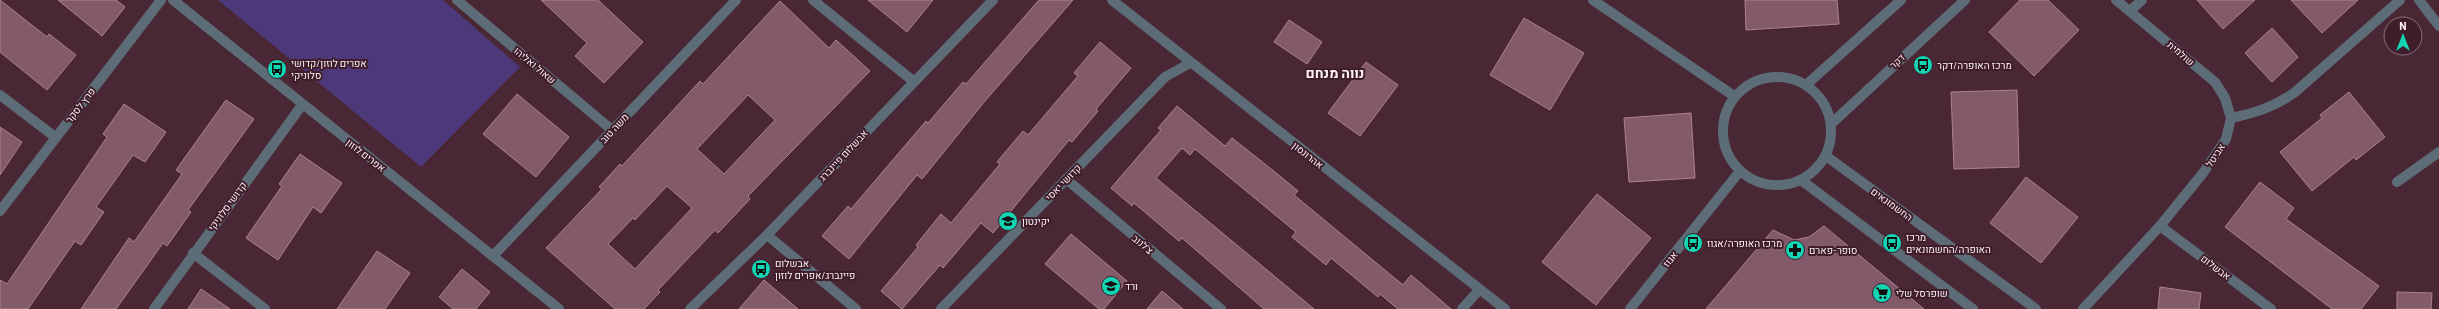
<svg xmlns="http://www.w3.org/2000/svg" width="2439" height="309" font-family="Barlow,Heebo,sans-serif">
	<rect width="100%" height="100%" fill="#4a2734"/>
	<path fill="#4d3979" d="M218 0H443L520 67 421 167Z"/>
	<g fill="#835a69" stroke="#ad8191" fill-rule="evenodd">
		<path d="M0 0 47 37 49 34 76 55 47 90 0 52Z"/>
		<path d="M58 0H116L125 7 102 36Z"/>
		<path d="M541 0H598L643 42 604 83 575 56 587 43Z"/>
		<path d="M868 0H933L907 32Z"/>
		<path d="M1039 0H1073L985 101 922 179 917 175 849 259 822 236 848 206 851 209 926 121 928 123 963 82 966 84Z"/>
		<path d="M1745 0H1837L1839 24 1746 30Z"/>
		<path d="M2020 0H2048L2079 30 2034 76 1989 32Z"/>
		<path d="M2197 0H2255L2223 29Z"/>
		<path d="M2291 0H2358L2322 33Z"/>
		<path d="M780 1 829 48 836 40 870 71 748 196 750 199 718 233 715 230 658 290 660 292 644 309H615L546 248 602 189 599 187 620 164 622 166 700 81 703 84ZM748 95 775 120 724 174 697 149ZM667 186 692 208 635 269 608 244 633 218 635 220Z"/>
		<path d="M1524 18 1584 53 1550 110 1490 75Z"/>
		<path d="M1289 20 1322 42 1307 64 1274 42Z"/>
		<path d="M2272 28 2298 57 2272 82 2245 53Z"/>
		<path d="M1100 42 1131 68 1096 109 1098 111 1072 142 1069 140 993 233 981 223 943 268 940 265 902 309 881 291 918 247 916 245 941 214 951 223 1000 164 997 162 1023 131 1028 135 1078 76 1074 73Z"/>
		<path d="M1366 62 1398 85 1360 136 1328 113Z"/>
		<path d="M2017 90 2019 167 1954 169 1951 92Z"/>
		<path d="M2349 92 2385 137 2356 160 2354 157 2312 191 2280 152 2322 118 2320 115Z"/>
		<path d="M517 94 569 137 536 177 483 134Z"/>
		<path d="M226 100 254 119 188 210 191 212 167 246 163 243 116 309H81L129 238 134 242 182 174 176 170Z"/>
		<path d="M124 104 166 132 145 162 133 155 96 207 104 212 81 245 75 241 28 309H0V280L7 284 107 137 103 134Z"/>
		<path d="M1177 106 1225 146 1232 138 1275 172 1298 191 1294 195 1403 285 1411 275 1451 309H1398L1380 294 1378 297 1331 258 1326 265 1292 237 1296 232 1195 149 1190 155 1182 148 1156 178 1314 309H1264L1182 238 1179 241 1134 203 1132 206 1111 188 1161 130 1158 128Z"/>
		<path d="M1691 113 1695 178 1629 182 1624 118Z"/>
		<path d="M0 127 22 142 0 175Z"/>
		<path d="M300 154 342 183 321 213 313 207 278 260 246 238 282 186 279 184Z"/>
		<path d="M2026 177 2078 217 2041 263 1990 223Z"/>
		<path d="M2260 182 2294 208 2286 219 2379 286 2361 309H2332L2225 227Z"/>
		<path d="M1597 194 1651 238 1596 305 1542 262Z"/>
		<path d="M1824 226 1924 309H1706L1773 230 1794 240 1809 237Z"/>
		<path d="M1071 234 1127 281 1104 309H1099L1045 264Z"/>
		<path d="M377 251 410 273 385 309H337Z"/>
		<path d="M462 269 490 292 476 309H453L439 297Z"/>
		<path d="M764 280 798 309H739Z"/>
		<path d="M2160 287 2201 293 2199 309H2158Z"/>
		<path d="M201 289 230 309H188Z"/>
		<path d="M1162 291 1183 309H1147Z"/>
		<path d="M2397 292 2432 293 2431 309H2397Z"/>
	</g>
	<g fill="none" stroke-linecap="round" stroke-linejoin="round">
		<g stroke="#5c6d77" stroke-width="10">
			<path d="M457 0 612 130"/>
			<path d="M813 0 913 81"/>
			<path d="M1112 0 1505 309"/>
			<path d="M2116 0 2215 82 2225 98 2231 118"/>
			<path d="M2419 0 2439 26"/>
			<path d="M2131 10 2142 0"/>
			<path d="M1806 85 1901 0"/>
			<path d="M0 95 55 137"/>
			<path d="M1831 124 1965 0"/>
			<path d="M1066 179 1221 309"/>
			<path d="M2397 182 2439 152"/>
			<path d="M0 211 161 0"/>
			<path d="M2160 226 2271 309"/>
			<path d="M767 235 856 309"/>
			<path d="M193 253 265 309"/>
			<path d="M493 256 736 0"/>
			<path d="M154 309 302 105"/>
			<path d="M941 309 1165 77 1190 63"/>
			<path d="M1462 309 1479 290"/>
			<path d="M2083 309 2160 226 2203 173 2226 139 2231 118C2255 113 2274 107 2294 93L2400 0"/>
		</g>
		<g stroke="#5c6d77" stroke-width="10">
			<path d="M173 0 559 309"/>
			<path d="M1593 0 1734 96"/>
			<circle cx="1777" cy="131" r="54"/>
			<path d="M1826 156 2036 309"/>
			<path d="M1801 180 1973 309"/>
			<path d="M690 309 767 235 993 0"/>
			<path d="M1630 309 1740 171"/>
		</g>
	</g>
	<defs>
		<g id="bus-disc" transform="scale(1)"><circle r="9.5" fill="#12d5b4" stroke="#3f1d2a"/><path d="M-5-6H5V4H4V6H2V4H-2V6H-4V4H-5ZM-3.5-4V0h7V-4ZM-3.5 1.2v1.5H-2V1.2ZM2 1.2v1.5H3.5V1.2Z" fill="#111"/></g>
		<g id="school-disc" transform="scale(1)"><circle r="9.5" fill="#12d5b4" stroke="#3f1d2a"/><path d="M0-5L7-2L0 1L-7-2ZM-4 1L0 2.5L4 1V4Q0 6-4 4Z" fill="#111"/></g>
		<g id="pharmacy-disc" transform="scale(1)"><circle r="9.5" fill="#12d5b4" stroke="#3f1d2a"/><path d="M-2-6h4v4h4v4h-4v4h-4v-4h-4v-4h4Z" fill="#111"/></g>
		<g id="supermarket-disc" transform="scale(1)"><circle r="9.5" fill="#12d5b4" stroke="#3f1d2a"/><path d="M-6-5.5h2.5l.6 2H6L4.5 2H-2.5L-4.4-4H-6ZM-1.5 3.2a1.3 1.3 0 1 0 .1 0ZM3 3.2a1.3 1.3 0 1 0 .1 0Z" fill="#111"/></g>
	</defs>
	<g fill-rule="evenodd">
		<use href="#bus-disc" x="1923" y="65"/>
		<use href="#bus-disc" x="277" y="69"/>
		<use href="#school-disc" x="1008" y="221"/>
		<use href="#bus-disc" x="1693" y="243"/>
		<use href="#bus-disc" x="1892" y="243"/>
		<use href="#pharmacy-disc" x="1795" y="250"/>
		<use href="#bus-disc" x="761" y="269"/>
		<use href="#school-disc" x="1111" y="286"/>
		<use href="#supermarket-disc" x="1882" y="293"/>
	</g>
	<g text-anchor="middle" stroke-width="4" stroke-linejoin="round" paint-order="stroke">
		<g font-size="10" fill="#fcf2f5" stroke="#3f1d2a">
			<text transform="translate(2181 53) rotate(40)" y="4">שולמית</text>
			<text transform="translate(1897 61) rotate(-42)" y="4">דקר</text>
			<text transform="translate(535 65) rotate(40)" y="4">שאול ואליהו</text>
			<text transform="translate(80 105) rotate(-52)" y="4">פרץ לסקר</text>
			<text transform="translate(614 128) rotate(-47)" y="4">משה טוב</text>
			<text transform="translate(366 155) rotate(38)" y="4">אפרים לוזון</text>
			<text transform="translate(843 155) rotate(-47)" y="4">אבשלום פיינברג</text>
			<text transform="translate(1308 155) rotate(38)" y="4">אהרונסון</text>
			<text transform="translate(2215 155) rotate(-57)" y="4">אביטל</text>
			<text transform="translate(1063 182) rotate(-46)" y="4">קדושי יאסי</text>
			<text transform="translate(1892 204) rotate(36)" y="4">החשמונאים</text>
			<text transform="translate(227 206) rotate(-54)" y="4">קדושי סלוניקי</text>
			<text transform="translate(1143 244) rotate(40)" y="4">צ'לנוב</text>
			<text transform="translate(1670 259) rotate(-51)" y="4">אגוז</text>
			<text transform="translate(2216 267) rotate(37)" y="4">אבשלום</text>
		</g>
		<g font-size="10" fill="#fcf2f5" stroke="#3f1d2a" text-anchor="start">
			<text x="291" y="67">אפרים לוזון/קדושי<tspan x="291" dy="12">סלוניקי</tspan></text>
			<text x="1937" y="69">מרכז האופרה/דקר</text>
			<text x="1022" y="225">יקינטון</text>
			<text x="1906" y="241">מרכז<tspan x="1906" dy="12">האופרה/החשמונאים</tspan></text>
			<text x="1707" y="247">מרכז האופרה/אגוז</text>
			<text x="1809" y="254">סופר-פארם</text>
			<text x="775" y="267">אבשלום<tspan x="775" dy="12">פיינברג/אפרים לוזון</tspan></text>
			<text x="1125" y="290">ורד</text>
			<text x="1896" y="297">שופרסל שלי</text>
		</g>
		<g font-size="14" font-weight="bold" fill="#fcf2f5" stroke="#3f1d2a">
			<text x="1335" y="78">נווה מנחם</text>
		</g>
	</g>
	<g transform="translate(2403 36)"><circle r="19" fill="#3f1d2a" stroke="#8b727b"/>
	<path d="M0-3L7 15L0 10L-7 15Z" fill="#12d5b4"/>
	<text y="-6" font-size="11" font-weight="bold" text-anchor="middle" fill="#fcf2f5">N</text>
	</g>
</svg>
